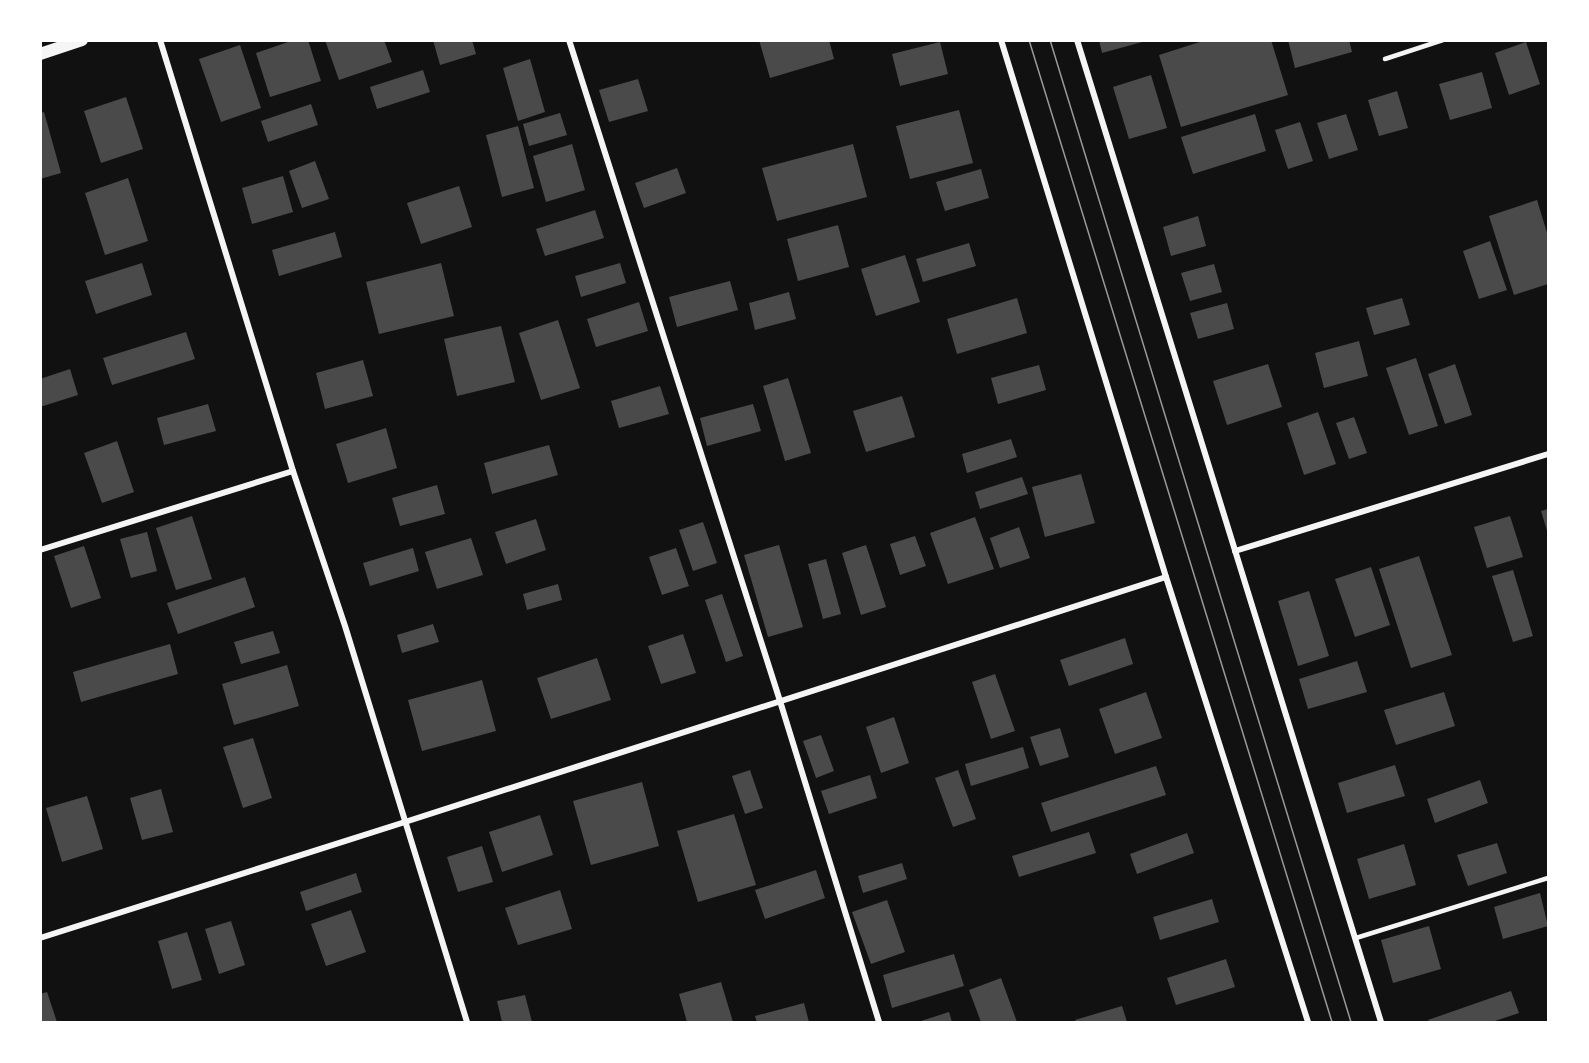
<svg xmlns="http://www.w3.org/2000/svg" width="1589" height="1063" font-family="'DejaVu Sans',sans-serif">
	<rect width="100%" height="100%" fill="#111"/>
	<g fill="#4a4a4a">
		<path d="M294 40H308L321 81 270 97 256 53Z"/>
		<path d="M325 40H384L392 62 339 80Z"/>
		<path d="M433 40H472L476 54 440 65Z"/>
		<path d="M759 40H829L834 59 770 78Z"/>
		<path d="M1099 40H1145L1146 41 1102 53Z"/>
		<path d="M1206 40H1271L1288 95 1181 127 1159 55Z"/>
		<path d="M1288 40H1349L1352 52 1295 68Z"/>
		<path d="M940 42 948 74 900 86 892 54Z"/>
		<path d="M1526 42 1540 84 1509 95 1495 53Z"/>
		<path d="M240 45 261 108 221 122 199 59Z"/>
		<path d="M530 59 545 112 518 121 503 68Z"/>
		<path d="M423 70 430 92 377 109 370 87Z"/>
		<path d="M1482 72 1492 108 1450 120 1439 84Z"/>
		<path d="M1151 75 1167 128 1129 139 1113 87Z"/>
		<path d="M638 79 648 111 609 122 599 90Z"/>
		<path d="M1397 91 1408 128 1379 136 1368 100Z"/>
		<path d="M126 97 143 149 101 163 84 111Z"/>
		<path d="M311 104 318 125 268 142 261 121Z"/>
		<path d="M959 110 973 163 910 179 896 126Z"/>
		<path d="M44 112 61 173 40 179V113Z"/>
		<path d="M560 113 567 135 529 146 523 124Z"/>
		<path d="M1255 114 1266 151 1193 174 1181 137Z"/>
		<path d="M1346 114 1358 150 1329 159 1317 123Z"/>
		<path d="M1300 122 1313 161 1288 169 1275 130Z"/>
		<path d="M518 126 534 188 502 197 486 135Z"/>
		<path d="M572 144 585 190 546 202 533 156Z"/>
		<path d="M853 144 867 197 777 221 762 168Z"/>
		<path d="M315 161 329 199 302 208 289 171Z"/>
		<path d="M677 168 686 193 644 208 635 183Z"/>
		<path d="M981 169 989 198 945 211 936 182Z"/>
		<path d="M283 176 293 212 252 224 242 188Z"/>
		<path d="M128 178 148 241 105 255 85 193Z"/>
		<path d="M459 186 472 227 421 244 407 203Z"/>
		<path d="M1537 200 1548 236V284L1514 295 1489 216Z"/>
		<path d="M595 210 604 238 545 256 536 229Z"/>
		<path d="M1198 216 1206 246 1171 256 1163 227Z"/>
		<path d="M838 225 849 267 798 281 787 239Z"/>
		<path d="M335 232 342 257 279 276 272 250Z"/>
		<path d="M1490 241 1507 290 1479 299 1463 251Z"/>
		<path d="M969 243 976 266 923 282 916 259Z"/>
		<path d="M905 255 920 302 876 316 861 269Z"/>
		<path d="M142 263 152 295 96 314 85 281Z"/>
		<path d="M441 263 454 316 379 334 366 282Z"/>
		<path d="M620 263 626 283 581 297 575 276Z"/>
		<path d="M1214 264 1222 292 1190 301 1181 273Z"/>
		<path d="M730 281 738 310 677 327 669 297Z"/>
		<path d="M789 292 796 319 755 330 749 303Z"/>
		<path d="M1017 298 1027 333 957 354 947 319Z"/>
		<path d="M1402 298 1410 325 1374 335 1366 308Z"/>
		<path d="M639 302 648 331 596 347 587 319Z"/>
		<path d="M1227 303 1234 329 1198 339 1190 313Z"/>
		<path d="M558 320 580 388 541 400 519 333Z"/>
		<path d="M501 326 515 382 457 396 444 339Z"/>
		<path d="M186 332 195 359 112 385 103 358Z"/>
		<path d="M1359 341 1368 376 1324 388 1315 353Z"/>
		<path d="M1416 358 1438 426 1409 435 1386 368Z"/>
		<path d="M363 360 373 396 325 409 316 373Z"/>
		<path d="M1268 364 1282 407 1227 425 1213 381Z"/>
		<path d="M1455 364 1472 415 1445 424 1428 374Z"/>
		<path d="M1039 365 1046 390 998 404 991 378Z"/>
		<path d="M70 369 78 395 40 407V379Z"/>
		<path d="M788 378 811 453 785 461 763 386Z"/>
		<path d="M660 386 669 414 619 428 611 401Z"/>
		<path d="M902 396 915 437 866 452 853 411Z"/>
		<path d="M208 404 216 431 164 445 157 418Z"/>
		<path d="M753 404 761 431 707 446 700 418Z"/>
		<path d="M1318 412 1336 464 1304 475 1287 423Z"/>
		<path d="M1354 417 1367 453 1349 459 1336 423Z"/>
		<path d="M386 428 397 468 348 483 336 444Z"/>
		<path d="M1011 439 1017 457 967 473 962 454Z"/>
		<path d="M117 441 134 492 102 503 84 453Z"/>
		<path d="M549 445 558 475 492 494 484 463Z"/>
		<path d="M1081 474 1095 523 1045 537 1032 487Z"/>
		<path d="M1022 477 1028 494 980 509 975 492Z"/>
		<path d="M437 485 445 514 400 526 392 498Z"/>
		<path d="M1548 509V534L1541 511Z"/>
		<path d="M192 516 212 579 176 590 156 528Z"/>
		<path d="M1510 516 1523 557 1487 568 1474 527Z"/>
		<path d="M975 517 994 569 948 584 930 533Z"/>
		<path d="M536 519 546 550 506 564 495 532Z"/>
		<path d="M703 522 717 563 693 571 679 530Z"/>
		<path d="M1019 527 1030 558 1000 568 990 538Z"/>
		<path d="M147 532 157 571 131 578 120 539Z"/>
		<path d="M915 536 926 566 900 575 890 544Z"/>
		<path d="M471 538 483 575 437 589 425 552Z"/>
		<path d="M779 545 803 627 768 637 744 555Z"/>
		<path d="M866 545 886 607 861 615 842 553Z"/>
		<path d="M84 546 101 598 71 608 54 556Z"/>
		<path d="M413 548 419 571 370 586 363 563Z"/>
		<path d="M676 548 689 586 662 595 649 557Z"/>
		<path d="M1419 556 1452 655 1411 668 1379 569Z"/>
		<path d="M826 559 841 614 823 619 808 564Z"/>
		<path d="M1371 567 1390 625 1355 637 1335 579Z"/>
		<path d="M1513 570 1533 636 1513 642 1492 576Z"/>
		<path d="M245 577 255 607 178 634 167 603Z"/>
		<path d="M558 584 562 600 527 610 523 594Z"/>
		<path d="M1309 591 1329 656 1298 666 1278 601Z"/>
		<path d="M722 594 743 656 726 662 705 600Z"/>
		<path d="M433 624 439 642 402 653 397 635Z"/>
		<path d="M273 631 280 653 241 664 234 642Z"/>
		<path d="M683 634 696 673 661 684 648 646Z"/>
		<path d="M1125 638 1133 664 1069 686 1060 660Z"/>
		<path d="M170 644 178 674 81 702 73 672Z"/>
		<path d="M597 658 611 700 551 719 537 678Z"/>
		<path d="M1357 661 1367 692 1308 709 1299 679Z"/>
		<path d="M287 665 299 706 234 725 222 684Z"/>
		<path d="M995 674 1015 731 991 739 972 682Z"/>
		<path d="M482 680 496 731 422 751 408 700Z"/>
		<path d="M1146 692 1162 738 1115 754 1099 709Z"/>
		<path d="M1444 692 1455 726 1396 745 1384 710Z"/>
		<path d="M894 717 909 763 881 773 866 727Z"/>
		<path d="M1060 728 1069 757 1040 766 1030 737Z"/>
		<path d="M821 735 834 771 816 778 803 741Z"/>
		<path d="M253 738 272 798 243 808 223 747Z"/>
		<path d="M1023 747 1029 768 971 786 965 764Z"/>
		<path d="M1395 765 1405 796 1347 813 1338 783Z"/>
		<path d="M1156 766 1166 795 1051 832 1041 803Z"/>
		<path d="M750 770 763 808 745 814 732 776Z"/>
		<path d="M958 770 976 819 953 827 935 778Z"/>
		<path d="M870 775 877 798 829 814 821 791Z"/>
		<path d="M1480 780 1488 803 1435 823 1427 799Z"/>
		<path d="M642 782 659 846 591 865 573 801Z"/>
		<path d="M161 789 173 832 142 840 130 798Z"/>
		<path d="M87 796 103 849 62 862 46 808Z"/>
		<path d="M734 814 756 885 698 902 677 831Z"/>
		<path d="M540 815 553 855 502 872 489 832Z"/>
		<path d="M1089 832 1096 853 1019 877 1012 856Z"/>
		<path d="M1187 833 1194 853 1137 874 1130 854Z"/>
		<path d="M1497 843 1507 873 1468 886 1457 855Z"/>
		<path d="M1404 844 1416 885 1369 899 1357 859Z"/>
		<path d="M482 846 493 882 458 892 447 857Z"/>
		<path d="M902 863 907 879 863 893 858 876Z"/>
		<path d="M816 870 825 898 765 919 755 890Z"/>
		<path d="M356 873 362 892 306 911 300 892Z"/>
		<path d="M560 890 572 929 518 945 505 908Z"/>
		<path d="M1540 893 1548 926 1503 939 1494 907Z"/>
		<path d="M1212 899 1219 922 1160 940 1153 917Z"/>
		<path d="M887 900 905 952 871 964 852 912Z"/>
		<path d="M351 910 366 952 326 966 311 924Z"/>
		<path d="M231 921 245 965 219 974 205 929Z"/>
		<path d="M1429 926 1441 969 1393 983 1381 940Z"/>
		<path d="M187 932 202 980 172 989 158 941Z"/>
		<path d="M954 954 964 986 892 1008 883 975Z"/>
		<path d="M1226 959 1235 987 1176 1005 1167 978Z"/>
		<path d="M1001 978 1017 1022H981L969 990Z"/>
		<path d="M721 982 733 1022H687L679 994Z"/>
		<path d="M1511 991 1519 1013 1492 1022H1429L1428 1020Z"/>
		<path d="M47 992 57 1022H40V994Z"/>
		<path d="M525 995 532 1022H502L497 1001Z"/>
		<path d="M804 1003 809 1022H757L755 1016Z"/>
		<path d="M1122 1006 1127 1022H1076L1075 1020Z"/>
		<path d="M949 1012 952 1022H918Z"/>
	</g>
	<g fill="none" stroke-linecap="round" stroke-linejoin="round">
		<g stroke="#f5f5f5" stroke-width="4.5">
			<path d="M1385 59 1443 40"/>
			<path d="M1356 938 1548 878"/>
		</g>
		<g stroke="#f5f5f5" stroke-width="6">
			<path d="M160 40 293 471 345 626 467 1022"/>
			<path d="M569 40 780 701 879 1022"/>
			<path d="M1001 40 1166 577 1308 1022"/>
			<path d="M1077 40 1381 1022"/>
			<path d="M40 550 293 471"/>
			<path d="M1235 551 1548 454"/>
			<path d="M40 938 405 822 1166 577"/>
		</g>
		<path stroke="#f5f5f5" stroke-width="12" d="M40 54 82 40"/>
		<g stroke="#9a9a9a" stroke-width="1.5">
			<path d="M1029 40 1332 1022"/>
			<path d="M1050 40 1351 1022"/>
		</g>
	</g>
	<rect width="1589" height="1063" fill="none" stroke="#ffffff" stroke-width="84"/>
</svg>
